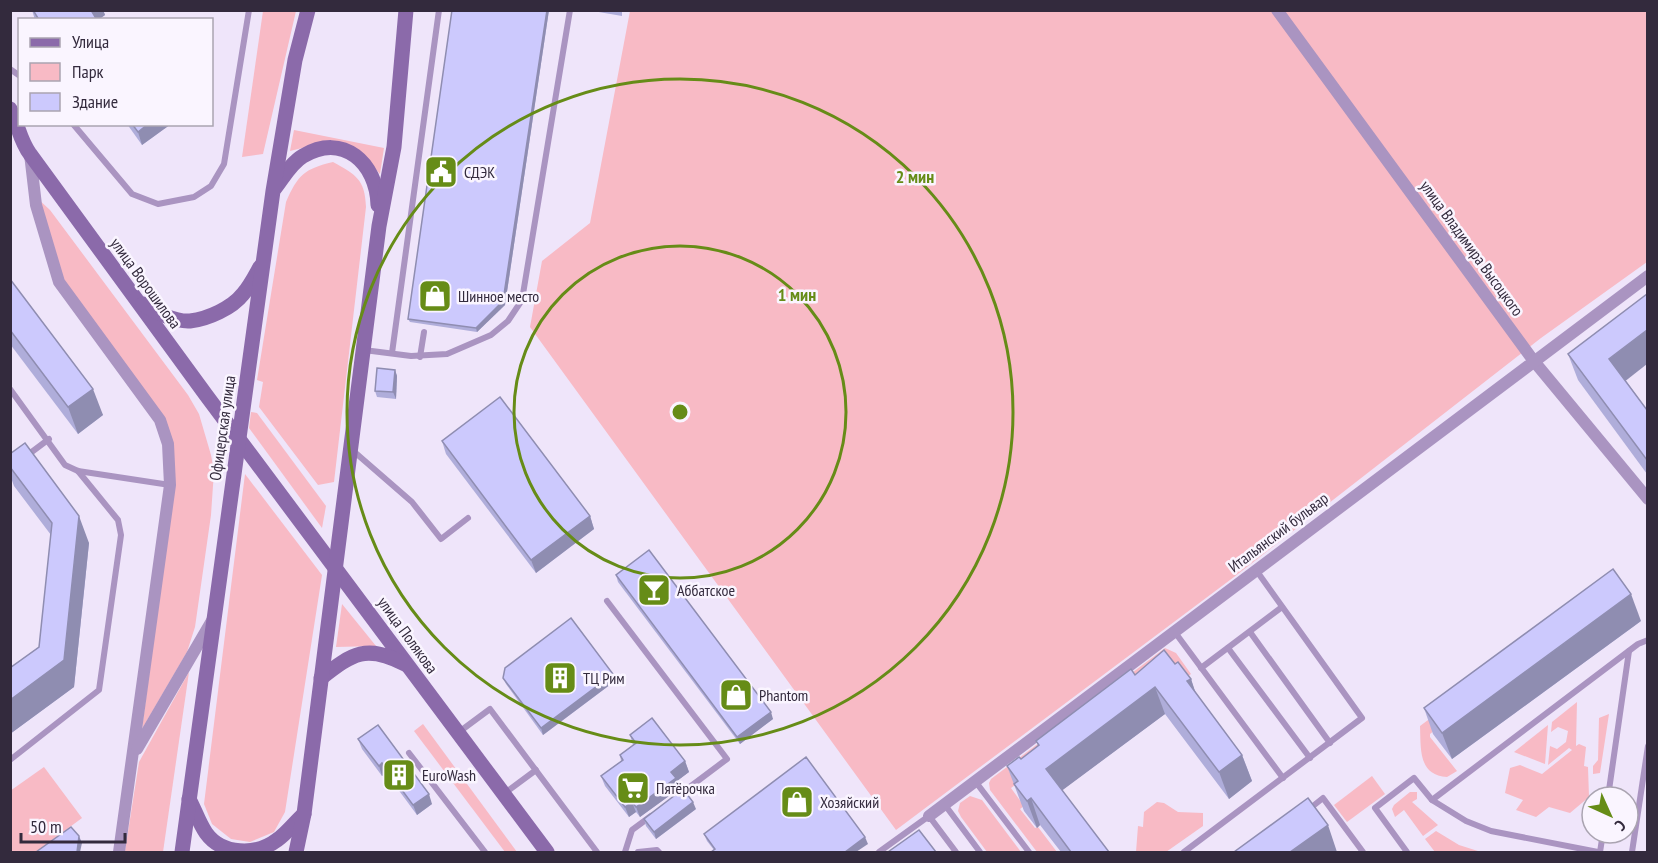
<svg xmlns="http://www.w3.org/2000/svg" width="1658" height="863" font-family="'PT Sans Narrow',sans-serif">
	<rect width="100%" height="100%" fill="#efe5fa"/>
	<g fill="#f8bac5">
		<path d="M263 11H296L263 154 242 157Z"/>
		<path d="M630 11H1647V262L1541 338 1234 577 896 830 530 327 542 261 590 223Z"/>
		<path d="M294 130 384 148 380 174 368 161 310 146 290 151Z"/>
		<path d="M333 162C356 175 365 179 366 207L334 482 318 485 259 407 263 382 257 380 286 202C298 175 304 169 333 162Z"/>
		<path d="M37 198 50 210 188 395 199 414 211 455 214 471 211 515 195 627 187 652 142 729 175 474 172 439 60 278Z"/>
		<path d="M251 412 257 413 326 506 322 528 249 428Z"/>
		<path d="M245 474 322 575 285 812 274 832 250 842 231 839 212 824 204 804Z"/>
		<path d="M1615 580 1430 734V737L1457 771 1447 777C1418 775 1421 749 1420 726Z"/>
		<path d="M342 604 376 646 336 647Z"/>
		<path d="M1165 648 1176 653 1191 674 1180 682 1171 670 1011 788 1024 806 1020 809 1035 828 1038 827 1057 852H1037L990 790 989 783 991 779Z"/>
		<path d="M189 672 163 852 125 851 139 762Z"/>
		<path d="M1577 702 1576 746 1579 744 1586 747 1584 766 1588 767 1589 797 1570 813 1549 807 1536 817 1516 810 1523 800 1505 793 1510 768 1520 765 1542 774 1572 750 1569 748 1548 765 1550 746 1557 749 1566 742 1568 731 1558 727 1551 732 1552 722Z"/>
		<path d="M1609 714 1600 773 1593 774V766L1598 760 1599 718Z"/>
		<path d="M423 724 517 852H505L414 731Z"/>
		<path d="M1548 725 1545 764 1514 752Z"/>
		<path d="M44 767 82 818 36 852H12L10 791Z"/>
		<path d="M1372 776 1385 794 1347 822 1334 805Z"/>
		<path d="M1410 792H1417V799L1412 802 1438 825 1423 836 1404 810 1395 817 1392 809 1394 805Z"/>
		<path d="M970 796 982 800 1021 852H987L961 817 958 811 960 803Z"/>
		<path d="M1157 802 1164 803 1178 812 1203 813V826L1166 852H1136L1138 826 1143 827 1144 812Z"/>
		<path d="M1436 831 1459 845 1481 852H1435L1425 839Z"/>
	</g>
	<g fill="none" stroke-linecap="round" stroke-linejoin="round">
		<g stroke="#aa94c1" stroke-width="6">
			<path d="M10 69 20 76"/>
			<path d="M73 124 132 194 158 204 194 197 211 186 224 164 249 10"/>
			<path d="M364 350 411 356 447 354 491 335 508 321 522 300 570 10"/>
			<path d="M392 353 439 10"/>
			<path d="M420 357 424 332"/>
			<path d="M10 389 65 465 78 471 170 485"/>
			<path d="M351 449 412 502 441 539 468 518"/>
			<path d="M25 457 49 439"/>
			<path d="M607 601 727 759 679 795"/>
			<path d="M1174 631 1283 778"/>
			<path d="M1250 632 1330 743"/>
			<path d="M1228 648 1310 758"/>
			<path d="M1201 668 1282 607"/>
			<path d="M459 732 490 709 597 852"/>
			<path d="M409 753 485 852"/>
			<path d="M10 760 99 690 121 535 118 520 78 471"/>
			<path d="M975 781 1029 852"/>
			<path d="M505 793 536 770"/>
			<path d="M1608 797 1629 651"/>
			<path d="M1432 800 1638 644 1648 640"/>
			<path d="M945 805 980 852"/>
			<path d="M1308 810 1323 798 1363 852"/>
			<path d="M625 852 632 830 651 816"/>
			<path d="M638 852 657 850 659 852"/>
			<path d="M879 852 929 816 956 852"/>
			<path d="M1184 852 1362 718 1256 570"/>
			<path d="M1407 852 1375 808 1414 778 1432 800 1466 821 1491 831 1598 852"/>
			<path d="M1600 852 1603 833"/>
			<path d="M1632 852 1648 746"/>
		</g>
		<g stroke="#aa94c1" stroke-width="12">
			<path d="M1277 10 1533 360 1648 499"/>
			<path d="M30 154 36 205 59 282 160 420 168 444 170 485 119 852"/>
			<path d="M137 749 213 619"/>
			<path d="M929 816 1648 276"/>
		</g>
		<g stroke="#8b6aaa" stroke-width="15">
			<path d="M10 109C18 124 20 141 30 154L206 395 547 852"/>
			<path d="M275 188C283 178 291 163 303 156 343 132 377 163 378 205"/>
			<path d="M143 304C154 312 176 322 190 321 208 319 232 308 243 294 250 286 255 276 260 267"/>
			<path d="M321 678C353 653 366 644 405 664"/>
			<path d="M189 799C195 810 199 823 206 833 222 855 256 856 277 840 287 833 295 822 304 814"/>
			<path d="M182 852 273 191 295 60 308 10"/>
			<path d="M296 852 304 814 379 226 394 147 406 10"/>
		</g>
	</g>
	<g fill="#afadda">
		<path d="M32 10H103L105 15 98 20H35Z"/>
		<path d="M452 10H549L505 305 477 332 410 322 408 319Z"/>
		<path d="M587 10H622V16Z"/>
		<path d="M127 124H171L142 145Z"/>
		<path d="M10 279 103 415 78 434 10 344Z"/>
		<path d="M1568 354 1626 381 1647 410V474L1578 380Z"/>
		<path d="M395 370 397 376 396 399 377 397 375 391Z"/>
		<path d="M442 441 590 516 594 529 536 573 446 454Z"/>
		<path d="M10 454 89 543 74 687 10 734V668L39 647 51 535 14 486 10 475Z"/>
		<path d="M616 575 773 719 740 744 618 582Z"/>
		<path d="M1641 621 1452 759 1433 734 1424 708Z"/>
		<path d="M1135 675 1191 679 1195 692 1242 755 1252 781 1229 799 1165 714 1062 790 1109 852H1061L1040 825 1037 828 1024 811 1007 766 1021 759 1038 746 1036 741Z"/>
		<path d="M503 678 615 681 543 735 506 684Z"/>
		<path d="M630 735 685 761 689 772 677 781 680 788 640 817 636 812 629 817 605 786 601 776 621 761 620 755 633 745Z"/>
		<path d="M358 739 432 804 417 815 386 773 382 776 362 749Z"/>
		<path d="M696 809 656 839 646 826 644 819Z"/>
		<path d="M704 834 868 844 714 850 707 841Z"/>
	</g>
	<g fill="#8f8db1">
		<path d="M90 10H103L105 15 98 20H93Z"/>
		<path d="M547 10H549L505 305 477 332 476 328Z"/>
		<path d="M148 124H171L142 145 138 132Z"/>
		<path d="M1647 330V364L1619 386 1609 359Z"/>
		<path d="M395 370 397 376 396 399 393 392Z"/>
		<path d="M93 389 103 415 78 434 68 407Z"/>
		<path d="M79 516 89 543 74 687 10 734V700L64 660Z"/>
		<path d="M590 516 594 529 536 573 531 560Z"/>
		<path d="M1631 594 1641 621 1452 759 1442 733Z"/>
		<path d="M613 674 615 681 543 735 541 728Z"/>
		<path d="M1191 679 1200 706 1187 681Z"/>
		<path d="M1155 687 1165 714 1056 795 1046 769Z"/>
		<path d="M771 712 773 719 740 744 737 737Z"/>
		<path d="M1242 755 1252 781 1229 799 1219 772Z"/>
		<path d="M685 761 689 772 677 781 680 788 640 817 636 807 671 772Z"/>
		<path d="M382 763 386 773 382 776 379 766Z"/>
		<path d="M429 794 432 804 417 815 413 805Z"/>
		<path d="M1031 798 1040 825 1037 828 1027 801Z"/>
		<path d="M632 802 636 812 629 817 625 807Z"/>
		<path d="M693 802 696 809 656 839 654 832Z"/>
		<path d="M1328 825 1337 852H1290Z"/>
		<path d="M79 836 82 843 80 852H77Z"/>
		<path d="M865 837 868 844 856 852H845Z"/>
	</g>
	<g fill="#ccc9fd" stroke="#8f8db1" stroke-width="1.5">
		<path d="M33 10H91L97 20H39Z"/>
		<path d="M452 10H547L503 301 476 328 408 319Z"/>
		<path d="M132 124H148L138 132Z"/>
		<path d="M10 279 93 389 68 407 10 330Z"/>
		<path d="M1647 294V330L1609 359 1647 410V460L1568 354Z"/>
		<path d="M377 368 395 370 393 392 375 391Z"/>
		<path d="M500 397 590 516 531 560 442 441Z"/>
		<path d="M25 443 79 516 64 660 10 700V668L39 647 52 523 10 467V454Z"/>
		<path d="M649 550 771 712 737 737 616 575Z"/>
		<path d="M1613 569 1631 594 1442 733 1424 708Z"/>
		<path d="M571 618 613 674 541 728 503 678 505 668Z"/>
		<path d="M1164 650 1175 664 1178 662 1191 679 1187 681 1242 755 1219 772 1155 687 1046 769 1109 852H1071L1031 798 1027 801 1014 784 1018 781 1007 766 1019 757 1021 759 1039 745 1036 741 1131 669 1135 675Z"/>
		<path d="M652 718 685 761 671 772 676 778 636 807 632 802 625 807 601 776 623 760 620 755 636 743 630 735Z"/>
		<path d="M378 725 429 794 413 805 382 763 379 766 358 739Z"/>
		<path d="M806 757 865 837 845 852H711L715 849 704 834Z"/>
		<path d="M683 789 693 802 654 832 644 819Z"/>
		<path d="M1308 798 1328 825 1290 852H1234Z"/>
		<path d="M71 827 79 836 77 852H36Z"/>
		<path d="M919 830 936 852H888Z"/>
	</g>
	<g fill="none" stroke="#668c17" stroke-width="3">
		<circle cx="680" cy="412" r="166"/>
		<circle cx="680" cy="412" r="333"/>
	</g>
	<defs>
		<g id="civic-square" transform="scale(1.725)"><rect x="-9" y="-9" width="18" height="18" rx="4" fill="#668c17" stroke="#faf5ff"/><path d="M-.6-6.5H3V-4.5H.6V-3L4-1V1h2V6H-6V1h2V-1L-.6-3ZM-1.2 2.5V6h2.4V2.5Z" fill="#fff"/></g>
		<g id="shop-square" transform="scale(1.725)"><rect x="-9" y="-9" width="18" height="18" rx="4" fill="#668c17" stroke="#faf5ff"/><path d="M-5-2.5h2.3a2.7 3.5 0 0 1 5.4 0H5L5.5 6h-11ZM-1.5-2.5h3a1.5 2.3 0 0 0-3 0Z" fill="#fff"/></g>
		<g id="bar-square" transform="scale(1.725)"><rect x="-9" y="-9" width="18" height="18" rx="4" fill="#668c17" stroke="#faf5ff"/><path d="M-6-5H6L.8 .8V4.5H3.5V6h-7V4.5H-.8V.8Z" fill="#fff"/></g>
		<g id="building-square" transform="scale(1.725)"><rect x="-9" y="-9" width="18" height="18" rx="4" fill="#668c17" stroke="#faf5ff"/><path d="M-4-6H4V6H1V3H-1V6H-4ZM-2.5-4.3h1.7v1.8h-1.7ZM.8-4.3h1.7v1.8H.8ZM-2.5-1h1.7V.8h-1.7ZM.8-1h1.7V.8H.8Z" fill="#fff"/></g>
		<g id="supermarket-square" transform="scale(1.725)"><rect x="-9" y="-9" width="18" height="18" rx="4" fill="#668c17" stroke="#faf5ff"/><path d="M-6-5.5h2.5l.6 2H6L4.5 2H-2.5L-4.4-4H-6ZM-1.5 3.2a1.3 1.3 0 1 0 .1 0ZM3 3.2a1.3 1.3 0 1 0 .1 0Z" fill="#fff"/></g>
	</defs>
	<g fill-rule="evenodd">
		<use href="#civic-square" x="441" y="172"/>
		<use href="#shop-square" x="435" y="296"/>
		<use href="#bar-square" x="654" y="590"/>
		<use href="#building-square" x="560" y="678"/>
		<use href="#shop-square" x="736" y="695"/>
		<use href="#building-square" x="399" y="775"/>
		<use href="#supermarket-square" x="633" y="788"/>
		<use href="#shop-square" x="797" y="802"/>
	</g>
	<g text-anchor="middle" stroke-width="5" stroke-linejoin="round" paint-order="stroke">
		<g font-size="16" fill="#332a3d" stroke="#faf5ff" text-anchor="start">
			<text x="464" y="178">СДЭК</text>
			<text x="458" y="302">Шинное место</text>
			<text x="677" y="596">Аббатское</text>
			<text x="583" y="684">ТЦ Рим</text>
			<text x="759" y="701">Phantom</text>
			<text x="422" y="781">EuroWash</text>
			<text x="656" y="794">Пятёрочка</text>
			<text x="820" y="808">Хозяйский</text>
		</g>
		<g font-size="16" fill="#332a3d" stroke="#faf5ff">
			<text transform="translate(1472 248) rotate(54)" y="6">улица Владимира Высоцкого</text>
			<text transform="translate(146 283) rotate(54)" y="6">улица Ворошилова</text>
			<text transform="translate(222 428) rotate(-82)" y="6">Офицерская улица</text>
			<text transform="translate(1278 532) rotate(-37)" y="6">Итальянский бульвар</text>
			<text transform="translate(408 635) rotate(54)" y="6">улица Полякова</text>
		</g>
	</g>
	<circle cx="680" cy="412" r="9" fill="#668c17" stroke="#faf5ff" stroke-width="3"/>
	<g font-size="18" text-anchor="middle" font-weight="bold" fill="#668c17" stroke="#faf5ff" stroke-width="5" stroke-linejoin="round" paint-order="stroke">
		<text x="915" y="183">2 мин</text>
		<text x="797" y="301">1 мин</text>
	</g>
	<rect width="1658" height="863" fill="none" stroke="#332a3d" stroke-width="24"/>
	<rect x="18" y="18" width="195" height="108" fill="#faf5ff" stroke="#aaa4b1" stroke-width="1.5"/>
	<rect x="30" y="38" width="30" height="9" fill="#8b6aaa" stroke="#aaa4b1" stroke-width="1.5"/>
	<text x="72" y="48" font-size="18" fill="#332a3d">Улица</text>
	<rect x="30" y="63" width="30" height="18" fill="#f8bac5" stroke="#aaa4b1" stroke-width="1.5"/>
	<text x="72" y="78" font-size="18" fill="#332a3d">Парк</text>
	<rect x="30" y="93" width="30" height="18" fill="#ccc9fd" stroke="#aaa4b1" stroke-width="1.5"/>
	<text x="72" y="108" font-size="18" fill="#332a3d">Здание</text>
	<g transform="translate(1610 815) rotate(135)"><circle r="28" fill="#faf5ff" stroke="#aaa4b1" stroke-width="1.5"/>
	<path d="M0-4.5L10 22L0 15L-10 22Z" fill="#668c17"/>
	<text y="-9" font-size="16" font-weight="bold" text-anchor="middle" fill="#332a3d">С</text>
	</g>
	<path d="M21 833v9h104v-9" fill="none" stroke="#332a3d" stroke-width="3"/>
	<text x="30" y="833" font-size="18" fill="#332a3d" stroke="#faf5ff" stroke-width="4.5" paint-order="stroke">50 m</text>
</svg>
